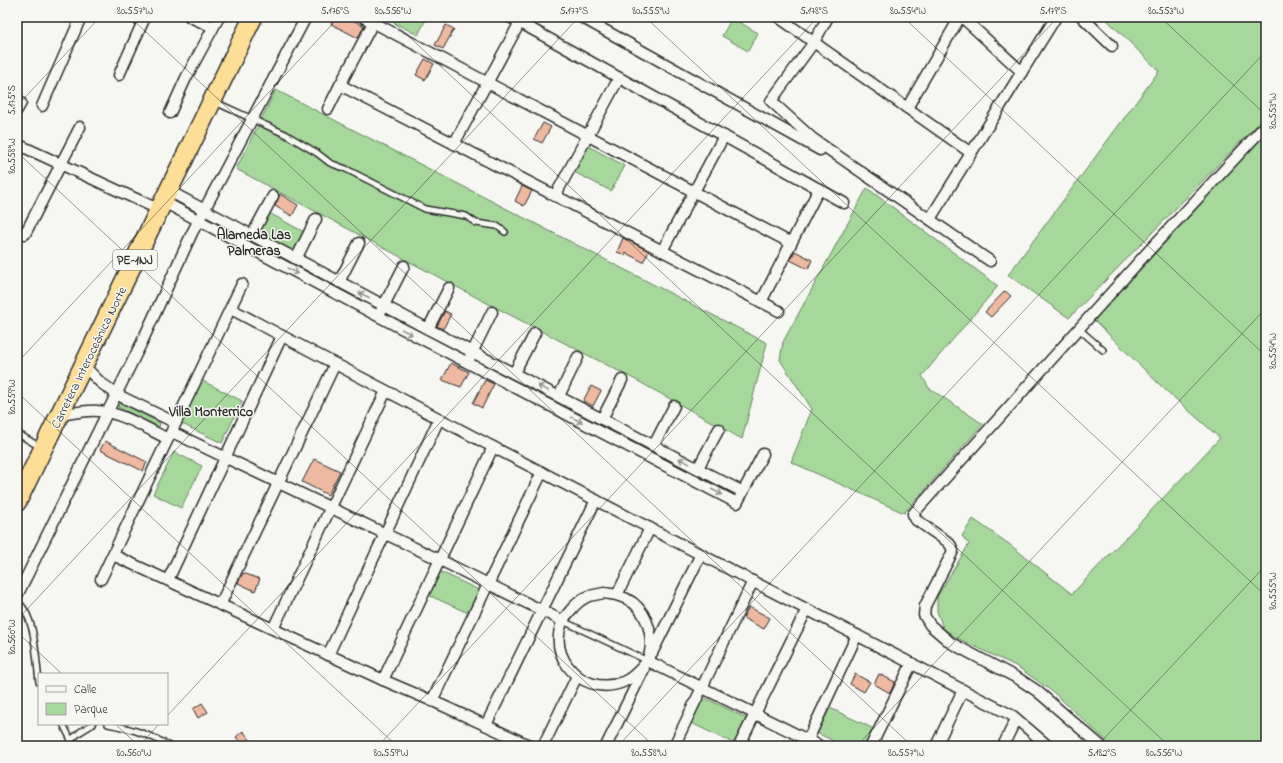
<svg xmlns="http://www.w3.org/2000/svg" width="1283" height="763" font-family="'Indie Flower',sans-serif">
	<rect width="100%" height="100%" fill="#f6f6f2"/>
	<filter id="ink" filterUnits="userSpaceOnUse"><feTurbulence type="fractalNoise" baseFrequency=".025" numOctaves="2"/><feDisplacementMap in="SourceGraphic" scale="8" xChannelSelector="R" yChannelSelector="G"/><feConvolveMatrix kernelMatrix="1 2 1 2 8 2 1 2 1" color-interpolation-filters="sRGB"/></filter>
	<g filter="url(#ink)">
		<g fill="#a5d89a" stroke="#688262">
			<path d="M383 17H427L418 35Z"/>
			<path d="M1104 17H1266V114L1256 126 1069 318 1008 275 1159 71Z"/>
			<path d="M732 18 758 33 748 51 722 36Z"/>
			<path d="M276 90 767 343 742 439 636 380 485 302 236 169Z"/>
			<path d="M1266 133V746H1112L1053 692 1018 667 955 637 943 628 937 611V597L969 544 962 536 973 519 1009 544 1072 594 1220 438 1162 387 1094 320Z"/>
			<path d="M588 146 625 166 611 191 574 172Z"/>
			<path d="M867 188 998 286 922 376 929 388 983 424 904 513 791 462 812 409 780 360 783 342Z"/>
			<path d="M269 213 304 232 294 251 259 233Z"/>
			<path d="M201 380 242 401 222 443 180 423Z"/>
			<path d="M120 403 160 423 159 427 118 407Z"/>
			<path d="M174 452 202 466 181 508 153 494Z"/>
			<path d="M437 570 479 590 468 613 426 594Z"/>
			<path d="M703 697 748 719 735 744 691 723Z"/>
			<path d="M830 708 874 729 866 746H844L817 733Z"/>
		</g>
		<g fill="#eeb9a0" stroke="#2b2b2b">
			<path d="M334 17H347L364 26 358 38 331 24Z"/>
			<path d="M446 25 454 29 443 49 435 45Z"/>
			<path d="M425 59 434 64 425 80 416 75Z"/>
			<path d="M543 123 551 127 542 143 534 139Z"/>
			<path d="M522 186 532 191 524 206 515 201Z"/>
			<path d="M280 194 298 205 292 216 275 206Z"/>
			<path d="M623 238 649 251 643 262 626 253 625 255 617 252Z"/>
			<path d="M795 251 812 260 808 269 790 260Z"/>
			<path d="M1005 291 1011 296 991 317 985 312Z"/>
			<path d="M445 311 451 314 443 329 437 326Z"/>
			<path d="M451 363 469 372 461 387 442 380Z"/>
			<path d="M485 380 494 384 482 408 473 403Z"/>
			<path d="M591 386 601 391 593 406 583 401Z"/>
			<path d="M105 441 147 462 143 471 100 450Z"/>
			<path d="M314 459 340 471 328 495 302 482Z"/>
			<path d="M243 573 260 579 255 591 238 583Z"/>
			<path d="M749 607 770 618 764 629 743 618Z"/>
			<path d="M855 674 870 682 864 692 850 684Z"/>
			<path d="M879 674 895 682 890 693 874 684Z"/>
			<path d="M202 703 208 712 198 718 193 709Z"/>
			<path d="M243 731 255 746H243L236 737Z"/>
		</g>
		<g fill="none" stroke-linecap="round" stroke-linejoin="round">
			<g stroke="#2b2b2b" stroke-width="8">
				<g id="lane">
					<path d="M215 102 285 134 317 153 330 163 346 169 425 209 466 216 476 223 497 226 505 232"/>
					<path d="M1079 329 1103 350"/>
					<path d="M17 433 40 447"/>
					<path d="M17 601C36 616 36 659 39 682"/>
					<path d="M563 621 648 661"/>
					<path d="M63 724 74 746"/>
					<path d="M108 724C129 728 150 734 169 746"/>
					<path d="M71 740 80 732 93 724"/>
				</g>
			</g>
			<g stroke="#2b2b2b" stroke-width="13">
				<g id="street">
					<path d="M190 17 213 27"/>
					<path d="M363 17 791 243"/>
					<path d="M376 17 340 85 779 311"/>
					<path d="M510 17 844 203"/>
					<path d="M581 17 820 150"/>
					<path d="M778 17 971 153"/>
					<path d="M828 17 814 42 771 101 812 138 990 261"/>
					<path d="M962 17 1022 72"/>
					<path d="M1082 17 1112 46"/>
					<path d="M119 75 145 17"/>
					<path d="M42 106 81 17"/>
					<path d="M907 108 960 17"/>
					<path d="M328 109 340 85"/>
					<path d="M17 110 21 103"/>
					<path d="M170 113 186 78 219 17"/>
					<path d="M17 144 160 210"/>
					<path d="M454 144 520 22"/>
					<path d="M169 191 428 329 743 492"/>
					<path d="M555 196 619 78"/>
					<path d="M164 202 378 316 737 503 763 454"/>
					<path d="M930 219 1056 17"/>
					<path d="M17 230 25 234 80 127"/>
					<path d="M252 235 273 196"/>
					<path d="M662 251 724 136"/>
					<path d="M296 259 316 219"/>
					<path d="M339 282 359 243"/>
					<path d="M761 302 819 189"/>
					<path d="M231 309 493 447 1013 716 1048 746"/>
					<path d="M381 311 404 266"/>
					<path d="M428 329 449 288"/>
					<path d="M470 357 492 312"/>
					<path d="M84 366 101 383 120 396 176 423"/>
					<path d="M514 373 535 333"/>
					<path d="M559 396 578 357"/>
					<path d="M61 415C73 413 86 410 98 411 121 412 148 429 168 439"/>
					<path d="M602 419 622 380"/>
					<path d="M172 432 440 560 563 621"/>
					<path d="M654 445 674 406"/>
					<path d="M698 468 719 429"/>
					<path d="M113 555 383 680 437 703 531 746"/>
					<path d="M101 579 242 284"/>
					<path d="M168 580 282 336"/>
					<path d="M604 593C609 594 615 594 619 596 641 602 650 622 651 643 651 650 649 660 644 665 638 672 631 679 623 682 579 700 538 646 570 611 575 605 581 599 589 596 594 595 599 594 604 593Z"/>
					<path d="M617 595 650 528"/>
					<path d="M17 596 142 342 192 233 306 17"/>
					<path d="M220 605 335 364"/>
					<path d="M273 629 386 391"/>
					<path d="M652 653 701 554"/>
					<path d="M328 655 439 419"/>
					<path d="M648 661 820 746"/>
					<path d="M383 680 493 447"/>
					<path d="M432 701 542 472"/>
					<path d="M486 725 596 500"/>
					<path d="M543 746 577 676"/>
					<path d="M606 746 644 669"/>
					<path d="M674 746 753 581"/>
					<path d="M739 746 807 609"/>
					<path d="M805 746 857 635"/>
					<path d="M871 746 912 663"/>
					<path d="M936 746 963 690"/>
					<path d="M1003 746 1016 719"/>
					<path d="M1101 746 1037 691 1019 679 951 643 930 625 924 615 925 606 953 551 951 546 948 542 916 520 913 514 1144 256 1266 125"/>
				</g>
			</g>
			<g stroke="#2b2b2b" stroke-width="21">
				<path id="highway" d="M17 502 253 17"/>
			</g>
			<use href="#lane" stroke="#f6f6f2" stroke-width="5"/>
			<use href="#street" stroke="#f6f6f2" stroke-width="10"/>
			<use href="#highway" stroke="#fdde96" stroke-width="18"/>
		</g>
		<defs><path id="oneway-shaft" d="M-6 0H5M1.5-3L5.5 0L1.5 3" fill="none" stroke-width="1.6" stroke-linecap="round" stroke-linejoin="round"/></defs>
		<g stroke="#90908e">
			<use href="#oneway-shaft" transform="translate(293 271) rotate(28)"/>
			<use href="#oneway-shaft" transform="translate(364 295) rotate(-152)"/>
			<use href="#oneway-shaft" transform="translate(407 332) rotate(28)"/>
			<use href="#oneway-shaft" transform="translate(543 388) rotate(-153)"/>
			<use href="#oneway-shaft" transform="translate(577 420) rotate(27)"/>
			<use href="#oneway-shaft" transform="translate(684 461) rotate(-153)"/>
			<use href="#oneway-shaft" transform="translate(717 492) rotate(27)"/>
		</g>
	</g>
	<path fill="none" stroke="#2b2b2b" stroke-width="1" stroke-opacity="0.45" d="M130 17 912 746M388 17 1169 746M645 17 1266 596M903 17 1266 356M1160 17 1266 115M17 106 100 17M17 152 654 746M17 363 339 17M17 392 397 746M17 620 579 17M17 632 62 674M167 716 818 17M115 724 139 746M139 746 159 724M378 746 1058 17M618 746 1266 51M857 746 1266 308M1097 746 1266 565"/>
	<g text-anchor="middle" stroke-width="3" stroke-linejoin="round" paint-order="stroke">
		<rect fill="#f6f6f2" stroke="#686867" stroke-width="1" x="113" y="250" width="44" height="20" rx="3"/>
		<g font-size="12" font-weight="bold" fill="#2b2b2b">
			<text x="135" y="264">PE-1NJ</text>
		</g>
		<g font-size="13" fill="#2b2b2b" stroke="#f6f6f2">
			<text transform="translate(88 357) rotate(-64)" y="5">Carretera Interoceánica Norte</text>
		</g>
		<g font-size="14" font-weight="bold" fill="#2b2b2b" stroke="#f6f6f2">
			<text x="254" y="239">Alameda Las<tspan x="254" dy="16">Palmeras</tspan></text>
			<text x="211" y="416">Villa Monterrico</text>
		</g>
	</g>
	<rect width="1283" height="763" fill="none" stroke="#f6f6f2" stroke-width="44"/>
	<rect x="38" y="673" width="130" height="52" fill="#f6f6f2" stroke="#a5a5a2"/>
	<rect x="46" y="686" width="20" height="6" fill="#f6f6f2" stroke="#a5a5a2"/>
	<text x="74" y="693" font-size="12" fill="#2b2b2b">Calle</text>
	<rect x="46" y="703" width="20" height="12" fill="#a5d89a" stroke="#a5a5a2"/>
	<text x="74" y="713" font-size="12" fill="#2b2b2b">Parque</text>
	<rect x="22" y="22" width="1239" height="719" fill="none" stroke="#2b2b2b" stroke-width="1.5"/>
	<g font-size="10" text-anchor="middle" fill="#2b2b2b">
		<text x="135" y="14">80.557°W</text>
		<text x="335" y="14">5.176°S</text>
		<text x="393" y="14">80.556°W</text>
		<text x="574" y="14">5.177°S</text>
		<text x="651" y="14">80.555°W</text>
		<text x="814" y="14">5.178°S</text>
		<text x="908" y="14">80.554°W</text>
		<text x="1053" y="14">5.179°S</text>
		<text x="1166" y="14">80.553°W</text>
		<text transform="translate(11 100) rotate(-90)" y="4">5.175°S</text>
		<text transform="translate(1272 111) rotate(-90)" y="4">80.553°W</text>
		<text transform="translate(11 156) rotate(-90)" y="4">80.558°W</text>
		<text transform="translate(1272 351) rotate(-90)" y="4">80.554°W</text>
		<text transform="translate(11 397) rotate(-90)" y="4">80.559°W</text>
		<text transform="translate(1272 591) rotate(-90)" y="4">80.555°W</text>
		<text transform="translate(11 637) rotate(-90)" y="4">80.560°W</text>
		<text x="134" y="756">80.560°W</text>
		<text x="391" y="756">80.559°W</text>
		<text x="649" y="756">80.558°W</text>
		<text x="906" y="756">80.557°W</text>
		<text x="1102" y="756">5.182°S</text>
		<text x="1164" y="756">80.556°W</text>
	</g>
</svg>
